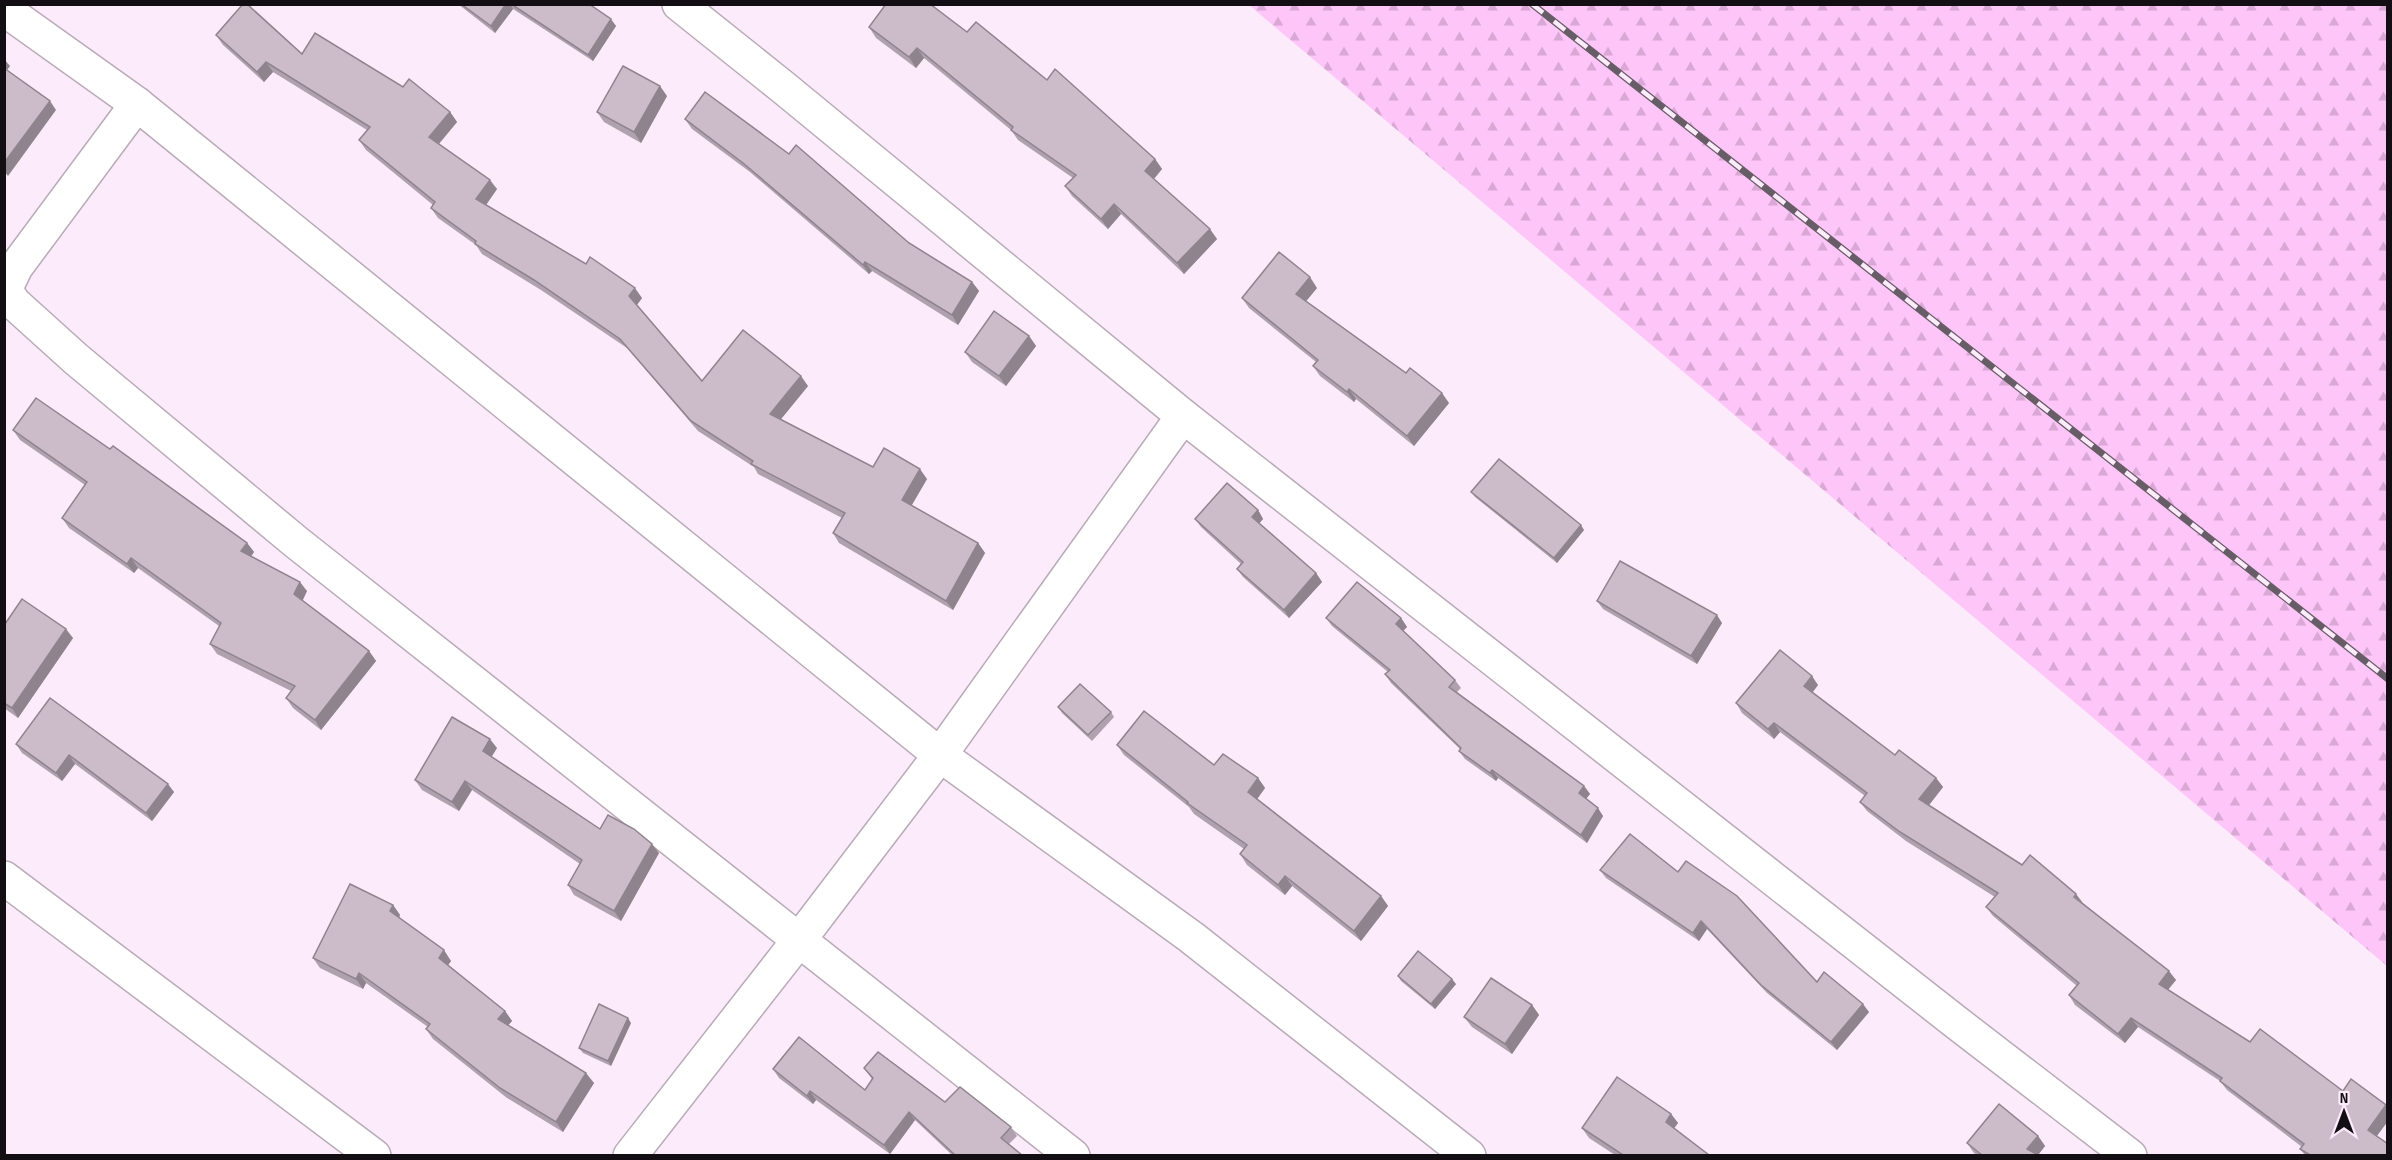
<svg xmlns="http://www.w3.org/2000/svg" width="2392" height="1160" font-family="'Sofia Sans Condensed',sans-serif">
	<defs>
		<pattern id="forest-firs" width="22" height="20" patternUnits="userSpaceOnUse" patternTransform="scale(1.5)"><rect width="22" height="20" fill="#fec5f9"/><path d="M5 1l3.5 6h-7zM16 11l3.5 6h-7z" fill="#d9a8d5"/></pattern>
	</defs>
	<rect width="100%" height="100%" fill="#fcebfa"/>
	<path fill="url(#forest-firs)" d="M1249 5H2387V966Z"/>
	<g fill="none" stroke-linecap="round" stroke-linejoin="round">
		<g stroke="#b9aab8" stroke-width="36">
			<g id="minor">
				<path d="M679 4 784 88 1183 416 1957 1023 2130 1156"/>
				<path d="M4 9 137 104 16 267 5 290 14 303 76 359 296 542 799 940 630 1156"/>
				<path d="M137 104 940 755 1191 937 1469 1156"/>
				<path d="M4 878 374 1156"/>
				<path d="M1073 1156 799 940 940 755 1183 416"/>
			</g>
		</g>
		<use href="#minor" stroke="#fff" stroke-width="33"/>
		<g stroke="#675d66" stroke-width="7">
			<path id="rail" d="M1532 4 2388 679"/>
		</g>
		<use href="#rail" stroke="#fcebfa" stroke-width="4.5" stroke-dasharray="14" stroke-linecap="butt"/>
	</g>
	<g fill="#afa2ae">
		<path d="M458 4H589L616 26 593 61 513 9 495 33Z"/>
		<path d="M869 27 967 32 1047 80 1155 159 1162 169 1154 179 1217 239 1184 274 1121 214 1108 229 1072 196 1065 186 1073 178 1018 140 1011 130 924 58 916 68 876 38Z"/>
		<path d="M216 35 302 54 403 87 450 112 457 122 439 144 497 189 486 205 642 298 637 305 702 381 808 386 781 419 873 467 927 479 911 506 978 543 985 553 953 610 839 543 833 533 842 518 758 474 754 467 698 431 627 348 541 290 482 254 476 245 438 218 431 208 433 205 366 150 359 140 367 130 273 72 264 82 223 45Z"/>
		<path d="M667 96 641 143 604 122 597 112Z"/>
		<path d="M685 119 909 243 972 282 979 291 958 325 872 271 869 274 750 172 692 129Z"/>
		<path d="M1317 288 1306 301 1449 403 1414 446 1356 399 1354 402 1320 376 1313 366 1316 362 1249 308 1242 298Z"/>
		<path d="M1029 336 1036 346 1006 386 972 362 965 352Z"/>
		<path d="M13 430 110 449 247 543 254 552 251 557 307 591 302 601 369 651 376 661 321 730 293 708 286 698 291 691 217 654 210 644 219 626 138 568 134 573 69 528 62 518 85 485 20 440Z"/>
		<path d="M1471 492 1584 530 1557 563 1475 497Z"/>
		<path d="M1258 510 1263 519 1259 523 1316 573 1322 582 1289 618 1243 577 1237 569 1241 564 1201 527 1195 519Z"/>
		<path d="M1597 601 1722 623 1697 664 1603 609Z"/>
		<path d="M1326 618H1401L1407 627 1403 631 1455 680 1461 688 1457 692 1584 786 1590 794 1586 799 1603 816 1587 843 1498 778 1496 781 1465 759 1459 751 1460 749 1391 683 1385 674 1388 672 1332 626Z"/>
		<path d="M4 623 73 638 18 718 4 708Z"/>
		<path d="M1818 685 1813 692 1895 755 1936 778 1943 787 1929 805 2083 903 2176 980 2168 990 2250 1042 2343 1091 2386 1105 2388 1106V1121L2376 1136 2388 1155H2305L2300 1149 2302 1147 2227 1090 2220 1081 2138 1027 2125 1043 2075 1005 2069 995 2077 986 1993 916 1986 907 1995 897 1906 841 1867 811 1860 802 1865 796 1780 732 1774 739 1742 713 1736 703Z"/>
		<path d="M50 698 174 792 152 821 75 764 62 781 22 753 16 744Z"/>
		<path d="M1058 707 1111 712 1114 717 1092 741 1062 713Z"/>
		<path d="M1117 745 1214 765 1258 778 1265 788 1257 799 1381 896 1388 906 1361 941 1292 886 1285 895 1247 865 1240 854 1244 849 1194 814 1189 807 1124 755Z"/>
		<path d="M497 748 491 757 600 829 659 853 621 921 574 895 568 885 580 864 472 790 459 811 422 790 415 780Z"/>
		<path d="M1600 870 1817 982 1869 1012 1837 1050 1767 993 1707 929 1699 941 1606 878Z"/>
		<path d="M393 905 400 915 399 918 451 961 448 965 505 1011 512 1021 508 1025 594 1083 563 1132 507 1098 433 1039 426 1029 428 1027 366 983 363 989 320 968 313 958Z"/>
		<path d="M1398 976 1456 984 1435 1009 1401 981Z"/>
		<path d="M1532 1005 1539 1015 1512 1054 1472 1027 1464 1017Z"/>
		<path d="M631 1023 611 1066 583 1053 579 1048Z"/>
		<path d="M864 1068 945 1102 1011 1127 1017 1136 1009 1144 1022 1155H952L915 1120 890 1154 816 1100 813 1104 779 1078 773 1069 865 1090 872 1079Z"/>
		<path d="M1671 1114 1678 1123 1674 1128 1709 1155H1615L1589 1138 1582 1128Z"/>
		<path d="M2038 1136 2045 1146 2038 1155H1977L1974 1153 1967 1143Z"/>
	</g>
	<g fill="#8f848d">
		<path d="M506 4H510L513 9 495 33 491 26Z"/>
		<path d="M611 19 616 26 593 61 588 55Z"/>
		<path d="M917 48 924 58 916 68 909 57Z"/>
		<path d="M4 59 10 66 5 73H4Z"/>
		<path d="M266 62 273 72 264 82 257 72Z"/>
		<path d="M660 86 667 96 641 143 634 132Z"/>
		<path d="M50 101 56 110 8 176 4 171V163Z"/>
		<path d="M450 112 457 122 436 147 429 137Z"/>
		<path d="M1155 159 1162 169 1152 181 1145 171Z"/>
		<path d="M490 180 497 189 483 209 476 199Z"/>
		<path d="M1114 204 1121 214 1108 229 1101 219Z"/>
		<path d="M1210 229 1217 239 1184 274 1177 263Z"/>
		<path d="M865 262 872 271 869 274 863 265Z"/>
		<path d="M1310 277 1317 288 1303 305 1296 294Z"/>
		<path d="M972 282 979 291 958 325 952 315Z"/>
		<path d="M635 288 642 298 636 306 629 296Z"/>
		<path d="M1029 336 1036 346 1006 386 999 376Z"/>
		<path d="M801 376 808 386 777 424 770 414Z"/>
		<path d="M1349 389 1356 399 1354 402 1347 392Z"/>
		<path d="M1442 393 1449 403 1414 446 1407 436Z"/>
		<path d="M920 469 927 479 909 510 902 500Z"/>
		<path d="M1258 510 1263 519 1258 525 1252 517Z"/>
		<path d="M1581 525 1584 530 1557 563 1554 558Z"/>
		<path d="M247 543 254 552 247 561 241 551Z"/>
		<path d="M978 543 985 553 953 610 946 601Z"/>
		<path d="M131 558 138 568 134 573 127 564Z"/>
		<path d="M1316 573 1322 582 1289 618 1284 610Z"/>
		<path d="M300 582 307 591 301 604 294 594Z"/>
		<path d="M1717 615 1722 623 1697 664 1691 656Z"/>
		<path d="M1401 618 1407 627 1402 632 1396 624Z"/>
		<path d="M66 629 73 638 18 718 12 708Z"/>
		<path d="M369 651 376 661 321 730 315 720Z"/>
		<path d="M1812 676 1818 685 1810 695 1804 686Z"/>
		<path d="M1774 723 1780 732 1774 739 1768 729Z"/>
		<path d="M490 739 497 748 489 761 483 751Z"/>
		<path d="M69 755 75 764 62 781 56 773Z"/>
		<path d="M1492 770 1498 778 1496 781 1490 773Z"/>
		<path d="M1258 778 1265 788 1255 802 1248 792Z"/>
		<path d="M1936 778 1943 787 1926 809 1919 799Z"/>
		<path d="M465 781 472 790 459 811 452 802Z"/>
		<path d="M168 784 174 792 152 821 146 813Z"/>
		<path d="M1584 786 1590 794 1584 801 1579 793Z"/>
		<path d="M1598 808 1603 816 1587 843 1581 835Z"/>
		<path d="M652 844 659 853 621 921 614 911Z"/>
		<path d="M1285 876 1292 886 1285 895 1278 885Z"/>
		<path d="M2076 894 2083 903 2074 897Z"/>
		<path d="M1381 896 1388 906 1361 941 1354 931Z"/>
		<path d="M393 905 400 915 397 921 390 911Z"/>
		<path d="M1701 921 1707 929 1699 941 1693 933Z"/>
		<path d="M444 950 451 961 446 968 439 958Z"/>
		<path d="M2169 971 2176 980 2165 993 2159 984Z"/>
		<path d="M359 973 366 983 363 989 356 979Z"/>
		<path d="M1452 979 1456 984 1435 1009 1431 1004Z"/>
		<path d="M1863 1004 1869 1012 1837 1050 1831 1042Z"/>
		<path d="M1532 1005 1539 1015 1512 1054 1505 1044Z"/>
		<path d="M505 1011 512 1021 505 1029 498 1019Z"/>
		<path d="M628 1018 631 1023 611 1066 608 1061Z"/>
		<path d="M2131 1018 2138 1027 2125 1043 2118 1034Z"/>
		<path d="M586 1073 594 1083 563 1132 556 1122Z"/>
		<path d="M810 1091 816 1100 813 1104 807 1096Z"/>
		<path d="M2386 1105 2388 1106V1121L2374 1140 2368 1130Z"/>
		<path d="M909 1112 915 1120 890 1154 884 1145Z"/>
		<path d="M1671 1114 1678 1123 1672 1131 1666 1122Z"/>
		<path d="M2038 1136 2045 1146 2038 1155 2027 1149Z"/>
	</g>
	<g fill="#ccbcca" stroke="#8f848d" stroke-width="1.5">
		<path d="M243 4H247L302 54 315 33 403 87 409 79 450 112 429 137 490 180 476 199 586 264 590 257 635 288 629 296 702 381 743 330 801 376 770 414 873 467 884 448 920 469 902 500 978 543 946 601 833 533 845 513 751 464 753 461 691 421 620 339 534 280 475 244 476 241 431 208 435 202 359 140 370 127 266 62 257 72 216 35Z"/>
		<path d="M461 4H506L491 26Z"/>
		<path d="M511 4H589L611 19 588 55Z"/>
		<path d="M886 4H930L967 32 976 22 1047 80 1055 69 1155 159 1145 171 1210 229 1177 263 1114 204 1101 219 1065 186 1076 175 1011 130 1013 127 917 48 909 57 869 27Z"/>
		<path d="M623 66 660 86 634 132 597 112Z"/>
		<path d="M4 68 50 101 4 163Z"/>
		<path d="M705 92 789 154 796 145 909 243 972 282 952 315 865 262 863 265 743 163 685 119Z"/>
		<path d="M1279 252 1310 277 1296 294 1406 373 1410 368 1442 393 1407 436 1349 389 1347 392 1313 366 1318 360 1242 298Z"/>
		<path d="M994 311 1029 336 999 376 965 352Z"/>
		<path d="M36 398 110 449 113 446 247 543 241 551 300 582 294 594 369 651 315 720 286 698 295 686 210 644 221 623 131 558 127 564 62 518 87 482 13 430Z"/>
		<path d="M1499 459 1581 525 1554 558 1471 492Z"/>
		<path d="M1227 483 1258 510 1252 517 1316 573 1284 610 1237 569 1243 562 1195 519Z"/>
		<path d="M1620 561 1717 615 1691 656 1597 601Z"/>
		<path d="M1357 582 1401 618 1396 624 1455 680 1449 687 1584 786 1579 793 1598 808 1581 835 1492 770 1490 773 1459 751 1461 748 1385 674 1390 670 1326 618Z"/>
		<path d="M22 599 66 629 12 708 4 703V623L5 624Z"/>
		<path d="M1780 650 1812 676 1804 686 1895 755 1899 750 1936 778 1919 799 2022 865 2030 855 2076 894 2074 897 2169 971 2159 984 2250 1042 2260 1029 2343 1091 2351 1079 2386 1105 2368 1130 2388 1144V1155H2310L2300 1149 2304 1144 2220 1081 2222 1078 2131 1018 2118 1034 2069 995 2079 983 1986 907 1998 893 1900 832 1860 802 1867 793 1774 723 1768 729 1736 703Z"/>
		<path d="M1080 684 1111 712 1088 735 1058 707Z"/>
		<path d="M50 698 168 784 146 813 69 755 56 773 16 744Z"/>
		<path d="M1144 711 1214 765 1223 754 1258 778 1248 792 1381 896 1354 931 1285 876 1278 885 1240 854 1247 845 1187 803 1188 802 1117 745Z"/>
		<path d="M452 717 490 739 483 751 600 829 608 815 634 829 652 844 614 911 568 885 582 860 465 781 452 802 415 780Z"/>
		<path d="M1630 834 1678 872 1686 861 1737 896 1817 982 1824 972 1863 1004 1831 1042 1761 985 1701 921 1693 933 1600 870Z"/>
		<path d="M350 884 393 905 390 911 444 950 439 958 505 1011 498 1019 586 1073 556 1122 500 1088 426 1029 430 1024 359 973 356 979 313 958Z"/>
		<path d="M1418 951 1452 979 1431 1004 1398 976Z"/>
		<path d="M1491 978 1532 1005 1505 1044 1464 1017Z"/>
		<path d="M599 1004 628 1018 608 1061 579 1048Z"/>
		<path d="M799 1037 865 1090 873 1078 864 1068 878 1052 945 1102 960 1087 1011 1127 1001 1138 1022 1155H955L909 1112 884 1145 810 1091 807 1096 773 1069Z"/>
		<path d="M1617 1077 1671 1114 1666 1122 1709 1155H1623L1582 1128Z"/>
		<path d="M1999 1104 2038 1136 2027 1149 2038 1155H1982L1967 1143Z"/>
	</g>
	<rect width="2392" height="1160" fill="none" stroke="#130e13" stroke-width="12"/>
	<g transform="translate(2344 1112)" stroke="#fcebfa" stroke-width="4.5" paint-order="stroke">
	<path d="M0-4.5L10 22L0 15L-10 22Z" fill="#130e13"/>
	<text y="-9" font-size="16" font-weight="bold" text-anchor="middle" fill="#130e13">N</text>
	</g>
</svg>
